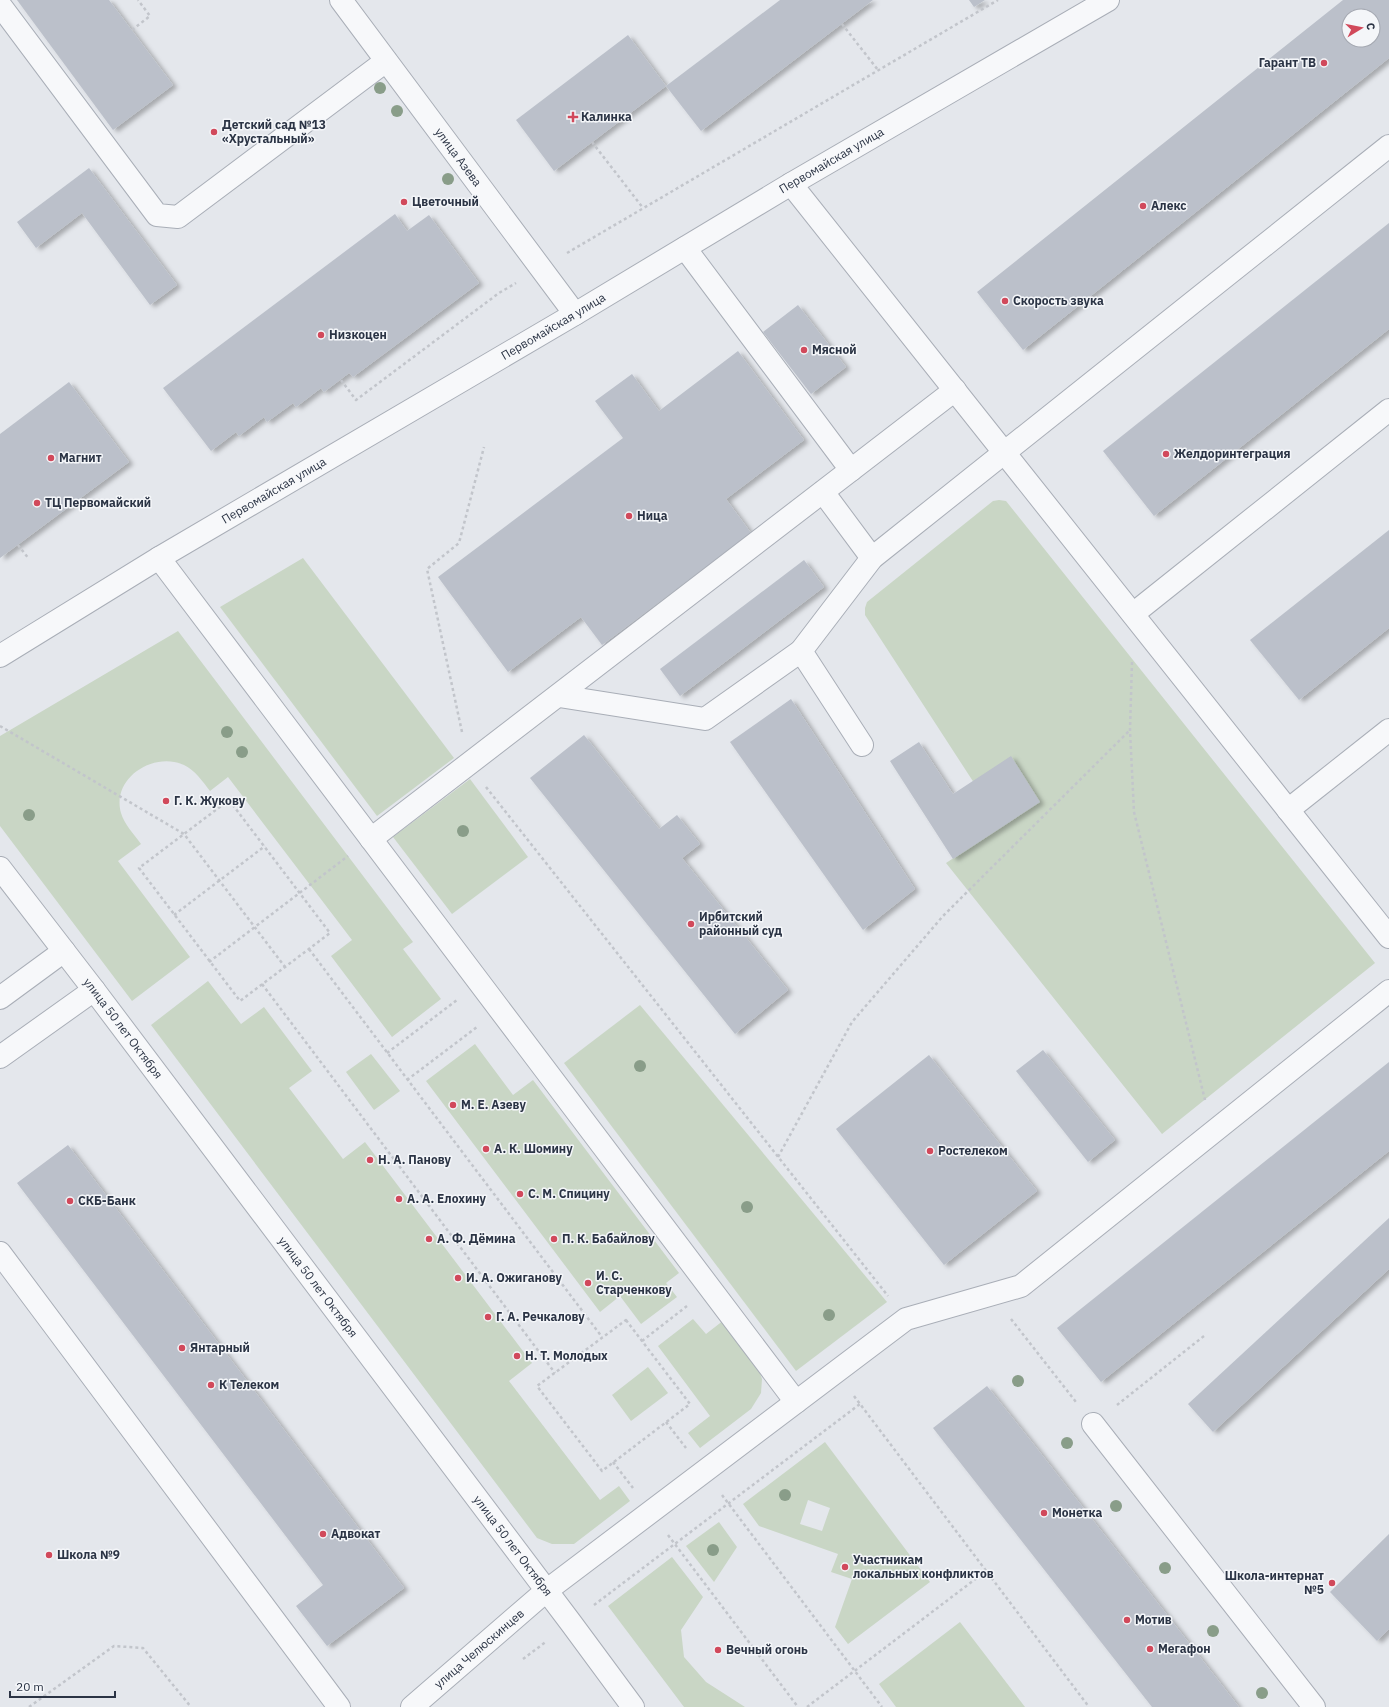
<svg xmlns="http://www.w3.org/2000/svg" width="1389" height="1707" font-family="'IBM Plex Sans',sans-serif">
	<defs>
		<filter id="shadow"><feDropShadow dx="4.5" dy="2.5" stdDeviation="2" flood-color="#0004"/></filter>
	</defs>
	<rect width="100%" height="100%" fill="#e4e7ec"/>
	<g fill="#c9d6c5" fill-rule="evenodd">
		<path d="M999 500 1006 501 1375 963 1162 1134 946 863 1002 826 865 615V608L867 602 993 501Z"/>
		<path d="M303 558 454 758 377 816 220 607Z"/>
		<path d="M178 631 413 942 403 949 441 999 392 1037 331 956 352 940 228 777 210 791C203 782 195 770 184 765 154 751 111 778 121 813 124 824 134 834 141 844L118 861 190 957 132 1001 0 826V736Z"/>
		<path d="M470 779 528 857 452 914 393 837Z"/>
		<path d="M208 981 241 1024 264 1007 312 1071 289 1088 343 1159 365 1142 532 1363 509 1381 600 1500 619 1486 630 1501 574 1544H552L537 1538 151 1025Z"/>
		<path d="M640 1005 887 1302 796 1371 564 1063Z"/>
		<path d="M475 1044 513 1095 533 1080 679 1273 666 1283 677 1297 641 1324 620 1296 600 1312 426 1081Z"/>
		<path d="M371 1054 400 1091 374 1110 346 1072Z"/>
		<path d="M693 1319 706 1334 724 1320 757 1365 762 1379 761 1393 751 1409 700 1448 688 1433 710 1416 658 1346Z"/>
		<path d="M648 1367 668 1393 631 1421 612 1395Z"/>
		<path d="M825 1442 930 1582 848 1644 835 1627 852 1579 831 1572 838 1554 759 1526 743 1504ZM808 1500 830 1508 822 1531 800 1524Z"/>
		<path d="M719 1522 737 1547 714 1582 686 1546Z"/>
		<path d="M672 1557 703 1597 681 1630 684 1657 706 1682 745 1707H684L608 1606Z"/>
		<path d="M960 1622 1025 1707H896L879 1684Z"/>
	</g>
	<g fill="#bbc0ca" fill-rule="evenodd" filter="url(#shadow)">
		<path d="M17 0H109L173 85 113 130Z"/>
		<path d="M780 0H873L701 131 666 86Z"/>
		<path d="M969 0H985L974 7Z"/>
		<path d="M1343 0H1389V58L1023 350 977 292ZM1349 16H1373V40H1349Z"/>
		<path d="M628 35 666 86 554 171 516 120Z"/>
		<path d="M89 168 177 285 150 305 82 213 36 248 17 222Z"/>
		<path d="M395 214 407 231 429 215 479 283 353 377 349 373 324 392 321 388 296 407 293 403 267 422 264 417 239 436 236 432 211 451 163 388Z"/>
		<path d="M1389 223V329L1154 516 1103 451Z"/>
		<path d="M798 305 846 367 811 394 763 332Z"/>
		<path d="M738 351 804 440 726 499 751 533 602 645 581 617 508 672 438 577 623 438 595 401 632 374 659 411Z"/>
		<path d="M69 382 129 462 0 558V434Z"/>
		<path d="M1389 530V628L1299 700 1250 640Z"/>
		<path d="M804 560 824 587 680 696 660 669Z"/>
		<path d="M791 699 915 889 863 930 730 742Z"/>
		<path d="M584 735 659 829 677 815 700 844 682 858 788 990 735 1034 530 778Z"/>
		<path d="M919 742 953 794 1011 756 1040 802 953 859 890 761Z"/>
		<path d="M1043 1050 1115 1140 1088 1162 1016 1071Z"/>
		<path d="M929 1055 1037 1191 944 1265 836 1129Z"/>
		<path d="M1389 1062V1151L1101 1382 1057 1328Z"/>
		<path d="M68 1145 404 1588 327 1646 296 1606 323 1585 17 1183Z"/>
		<path d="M1389 1218V1269L1213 1432 1188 1404Z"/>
		<path d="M987 1386 1035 1446 1239 1707H1152L933 1428Z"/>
		<path d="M1389 1534V1629L1377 1641 1330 1592Z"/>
	</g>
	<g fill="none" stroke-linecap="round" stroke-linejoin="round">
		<g stroke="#a9aeb7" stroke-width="24">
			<g id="minor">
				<path id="s1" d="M341 0 575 314"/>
				<path d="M0 5 157 215 178 217 386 61"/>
				<path d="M791 184 1389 937"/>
				<path d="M851 470 955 390"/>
				<path d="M823 492 872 558"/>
				<path d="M159 558 796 1402"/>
				<path d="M1133 614 1389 410"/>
				<path id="s2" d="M0 656 159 558 575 314 791 184 1108 0"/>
				<path d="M559 696 705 719 801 651"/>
				<path d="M862 745 801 651 872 558 1389 146"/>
				<path d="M1288 810 1389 730"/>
				<path d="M371 839 851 470 685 248"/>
				<path id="s3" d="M0 868 94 990 571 1623 633 1707"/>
				<path d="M0 998 64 951"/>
				<path d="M0 1057 94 990"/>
				<path d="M0 1253 339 1707"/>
				<path d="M1093 1424 1314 1707"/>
				<path id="s4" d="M412 1707 546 1591 906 1319 1021 1286 1389 991"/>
			</g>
		</g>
		<g stroke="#c2c5cb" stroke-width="2.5" stroke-dasharray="3 3" stroke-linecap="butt">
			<path d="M842 24 878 70"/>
			<path d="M132 30 150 16 138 0"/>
			<path d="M592 142 643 208"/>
			<path d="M567 253 998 0"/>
			<path d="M341 380 356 400 499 293 516 283"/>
			<path d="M18 545 29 559"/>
			<path d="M1132 662 1130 730 1134 812 1205 1100"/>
			<path d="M0 726 184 834 285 967"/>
			<path d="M462 732 427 569 459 543 484 447"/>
			<path d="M486 787 888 1296"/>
			<path d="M229 800 330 933 240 1001 139 868Z"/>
			<path d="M174 915 265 846"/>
			<path d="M309 949 602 1337"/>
			<path d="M209 962 348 856"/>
			<path d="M262 984 555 1373"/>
			<path d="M387 1053 457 1000"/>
			<path d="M407 1080 477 1027"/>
			<path d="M778 1157 852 1022 943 916 1130 730"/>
			<path d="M1011 1319 1076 1402"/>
			<path d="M626 1320 690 1404 602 1471 537 1386Z"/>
			<path d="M642 1341 687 1306"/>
			<path d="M854 1396 1089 1707"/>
			<path d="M1117 1405 1204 1336"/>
			<path d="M666 1422 686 1448"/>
			<path d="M613 1462 633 1488"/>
			<path d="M722 1495 882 1707"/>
			<path d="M668 1535 798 1707"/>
			<path d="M594 1605 860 1404"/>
			<path d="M523 1659 547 1641"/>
			<path d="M29 1707 114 1646 143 1648 191 1707"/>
			<path d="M807 1707 986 1571"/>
		</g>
		<use href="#minor" stroke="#f7f8fa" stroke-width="22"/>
	</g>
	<g fill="#899d89">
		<circle cx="380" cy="88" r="6"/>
		<circle cx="397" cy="111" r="6"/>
		<circle cx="448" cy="179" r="6"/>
		<circle cx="227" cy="732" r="6"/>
		<circle cx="242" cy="752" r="6"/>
		<circle cx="29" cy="815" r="6"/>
		<circle cx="463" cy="831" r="6"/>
		<circle cx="640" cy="1066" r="6"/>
		<circle cx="747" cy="1207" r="6"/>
		<circle cx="829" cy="1315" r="6"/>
		<circle cx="1018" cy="1381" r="6"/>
		<circle cx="1067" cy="1443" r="6"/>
		<circle cx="785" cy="1495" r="6"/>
		<circle cx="1116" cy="1506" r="6"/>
		<circle cx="713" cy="1550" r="6"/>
		<circle cx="1165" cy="1568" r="6"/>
		<circle cx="1213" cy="1631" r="6"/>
		<circle cx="1262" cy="1693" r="6"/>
	</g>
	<g fill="#d1495b" stroke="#f4f6f9" stroke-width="1.5">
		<circle cx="1324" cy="63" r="4"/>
		<path d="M571 111h4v4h4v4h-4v4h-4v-4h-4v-4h4z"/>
		<circle cx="214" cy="132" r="4"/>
		<circle cx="404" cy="202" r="4"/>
		<circle cx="1143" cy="206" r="4"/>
		<circle cx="1005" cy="301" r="4"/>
		<circle cx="321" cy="335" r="4"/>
		<circle cx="804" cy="350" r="4"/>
		<circle cx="1166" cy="454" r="4"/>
		<circle cx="51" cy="458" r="4"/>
		<circle cx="37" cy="503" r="4"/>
		<circle cx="629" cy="516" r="4"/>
		<circle cx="166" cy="801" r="4"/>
		<circle cx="691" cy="924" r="4"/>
		<circle cx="453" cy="1105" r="4"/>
		<circle cx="486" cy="1149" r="4"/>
		<circle cx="930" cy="1151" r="4"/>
		<circle cx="370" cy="1160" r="4"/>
		<circle cx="520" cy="1194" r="4"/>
		<circle cx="399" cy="1199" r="4"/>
		<circle cx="70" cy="1201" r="4"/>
		<circle cx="429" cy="1239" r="4"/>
		<circle cx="554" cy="1239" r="4"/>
		<circle cx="458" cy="1278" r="4"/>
		<circle cx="588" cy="1283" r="4"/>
		<circle cx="488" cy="1317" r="4"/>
		<circle cx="182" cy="1348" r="4"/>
		<circle cx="517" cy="1356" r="4"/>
		<circle cx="211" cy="1385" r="4"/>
		<circle cx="1044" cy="1513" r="4"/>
		<circle cx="323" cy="1534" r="4"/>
		<circle cx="49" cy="1555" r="4"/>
		<circle cx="845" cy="1567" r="4"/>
		<circle cx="1332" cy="1583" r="4"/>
		<circle cx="1127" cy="1620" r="4"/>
		<circle cx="1150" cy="1649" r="4"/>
		<circle cx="718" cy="1650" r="4"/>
	</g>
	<g text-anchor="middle" stroke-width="3" stroke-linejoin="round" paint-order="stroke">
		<g font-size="12" font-weight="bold" fill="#2b3445" stroke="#f4f6f9" text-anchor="start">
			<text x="1316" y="67" text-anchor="end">Гарант ТВ</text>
			<text x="581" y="121">Калинка</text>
			<text x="222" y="129">Детский сад №13<tspan x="222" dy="14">«Хрустальный»</tspan></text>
			<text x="412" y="206">Цветочный</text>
			<text x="1151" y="210">Алекс</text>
			<text x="1013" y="305">Скорость звука</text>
			<text x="329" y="339">Низкоцен</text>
			<text x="812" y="354">Мясной</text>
			<text x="1174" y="458">Желдоринтеграция</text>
			<text x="59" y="462">Магнит</text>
			<text x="45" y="507">ТЦ Первомайский</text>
			<text x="637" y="520">Ница</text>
			<text x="174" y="805">Г. К. Жукову</text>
			<text x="699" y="921">Ирбитский<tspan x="699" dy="14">районный суд</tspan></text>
			<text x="461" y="1109">М. Е. Азеву</text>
			<text x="494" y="1153">А. К. Шомину</text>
			<text x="938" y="1155">Ростелеком</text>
			<text x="378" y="1164">Н. А. Панову</text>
			<text x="528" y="1198">С. М. Спицину</text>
			<text x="407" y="1203">А. А. Елохину</text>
			<text x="78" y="1205">СКБ-Банк</text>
			<text x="437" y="1243">А. Ф. Дёмина</text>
			<text x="562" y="1243">П. К. Бабайлову</text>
			<text x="596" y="1280">И. С.<tspan x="596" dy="14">Старченкову</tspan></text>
			<text x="466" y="1282">И. А. Ожиганову</text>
			<text x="496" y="1321">Г. А. Речкалову</text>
			<text x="190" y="1352">Янтарный</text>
			<text x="525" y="1360">Н. Т. Молодых</text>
			<text x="219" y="1389">К Телеком</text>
			<text x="1052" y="1517">Монетка</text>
			<text x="331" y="1538">Адвокат</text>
			<text x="57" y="1559">Школа №9</text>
			<text x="853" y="1564">Участникам<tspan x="853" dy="14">локальных конфликтов</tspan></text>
			<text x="1324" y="1580" text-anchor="end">Школа-интернат<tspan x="1324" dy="14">№5</tspan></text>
			<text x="1135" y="1624">Мотив</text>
			<text x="1158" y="1653">Мегафон</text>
			<text x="726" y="1654">Вечный огонь</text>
		</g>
		<g font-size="12" fill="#2b3445" stroke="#f4f6f9">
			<text dy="4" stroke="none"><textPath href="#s1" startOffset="196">улица Азева</textPath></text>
			<text dy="4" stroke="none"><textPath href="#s2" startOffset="968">Первомайская улица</textPath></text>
			<text dy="4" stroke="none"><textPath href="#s2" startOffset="644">Первомайская улица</textPath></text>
			<text dy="4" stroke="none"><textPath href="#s2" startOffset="320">Первомайская улица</textPath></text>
			<text dy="4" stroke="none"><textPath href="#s3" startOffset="202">улица 50 лет Октября</textPath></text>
			<text dy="4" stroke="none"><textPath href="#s3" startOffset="526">улица 50 лет Октября</textPath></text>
			<text dy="4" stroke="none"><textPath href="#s3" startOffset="850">улица 50 лет Октября</textPath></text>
			<text dy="4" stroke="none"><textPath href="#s4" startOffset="89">улица Челюскинцев</textPath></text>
		</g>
	</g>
	<g transform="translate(1361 28) rotate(80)"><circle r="19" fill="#f4f6f9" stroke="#a4a8b1"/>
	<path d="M0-3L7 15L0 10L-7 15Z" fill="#d1495b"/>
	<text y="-6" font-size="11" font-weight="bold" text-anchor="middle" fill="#2b3445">С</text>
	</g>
	<path d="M10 1691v6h105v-6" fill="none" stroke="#2b3445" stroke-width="2"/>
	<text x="16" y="1691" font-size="12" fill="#2b3445" stroke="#f4f6f9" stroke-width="3" paint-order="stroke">20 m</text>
</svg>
